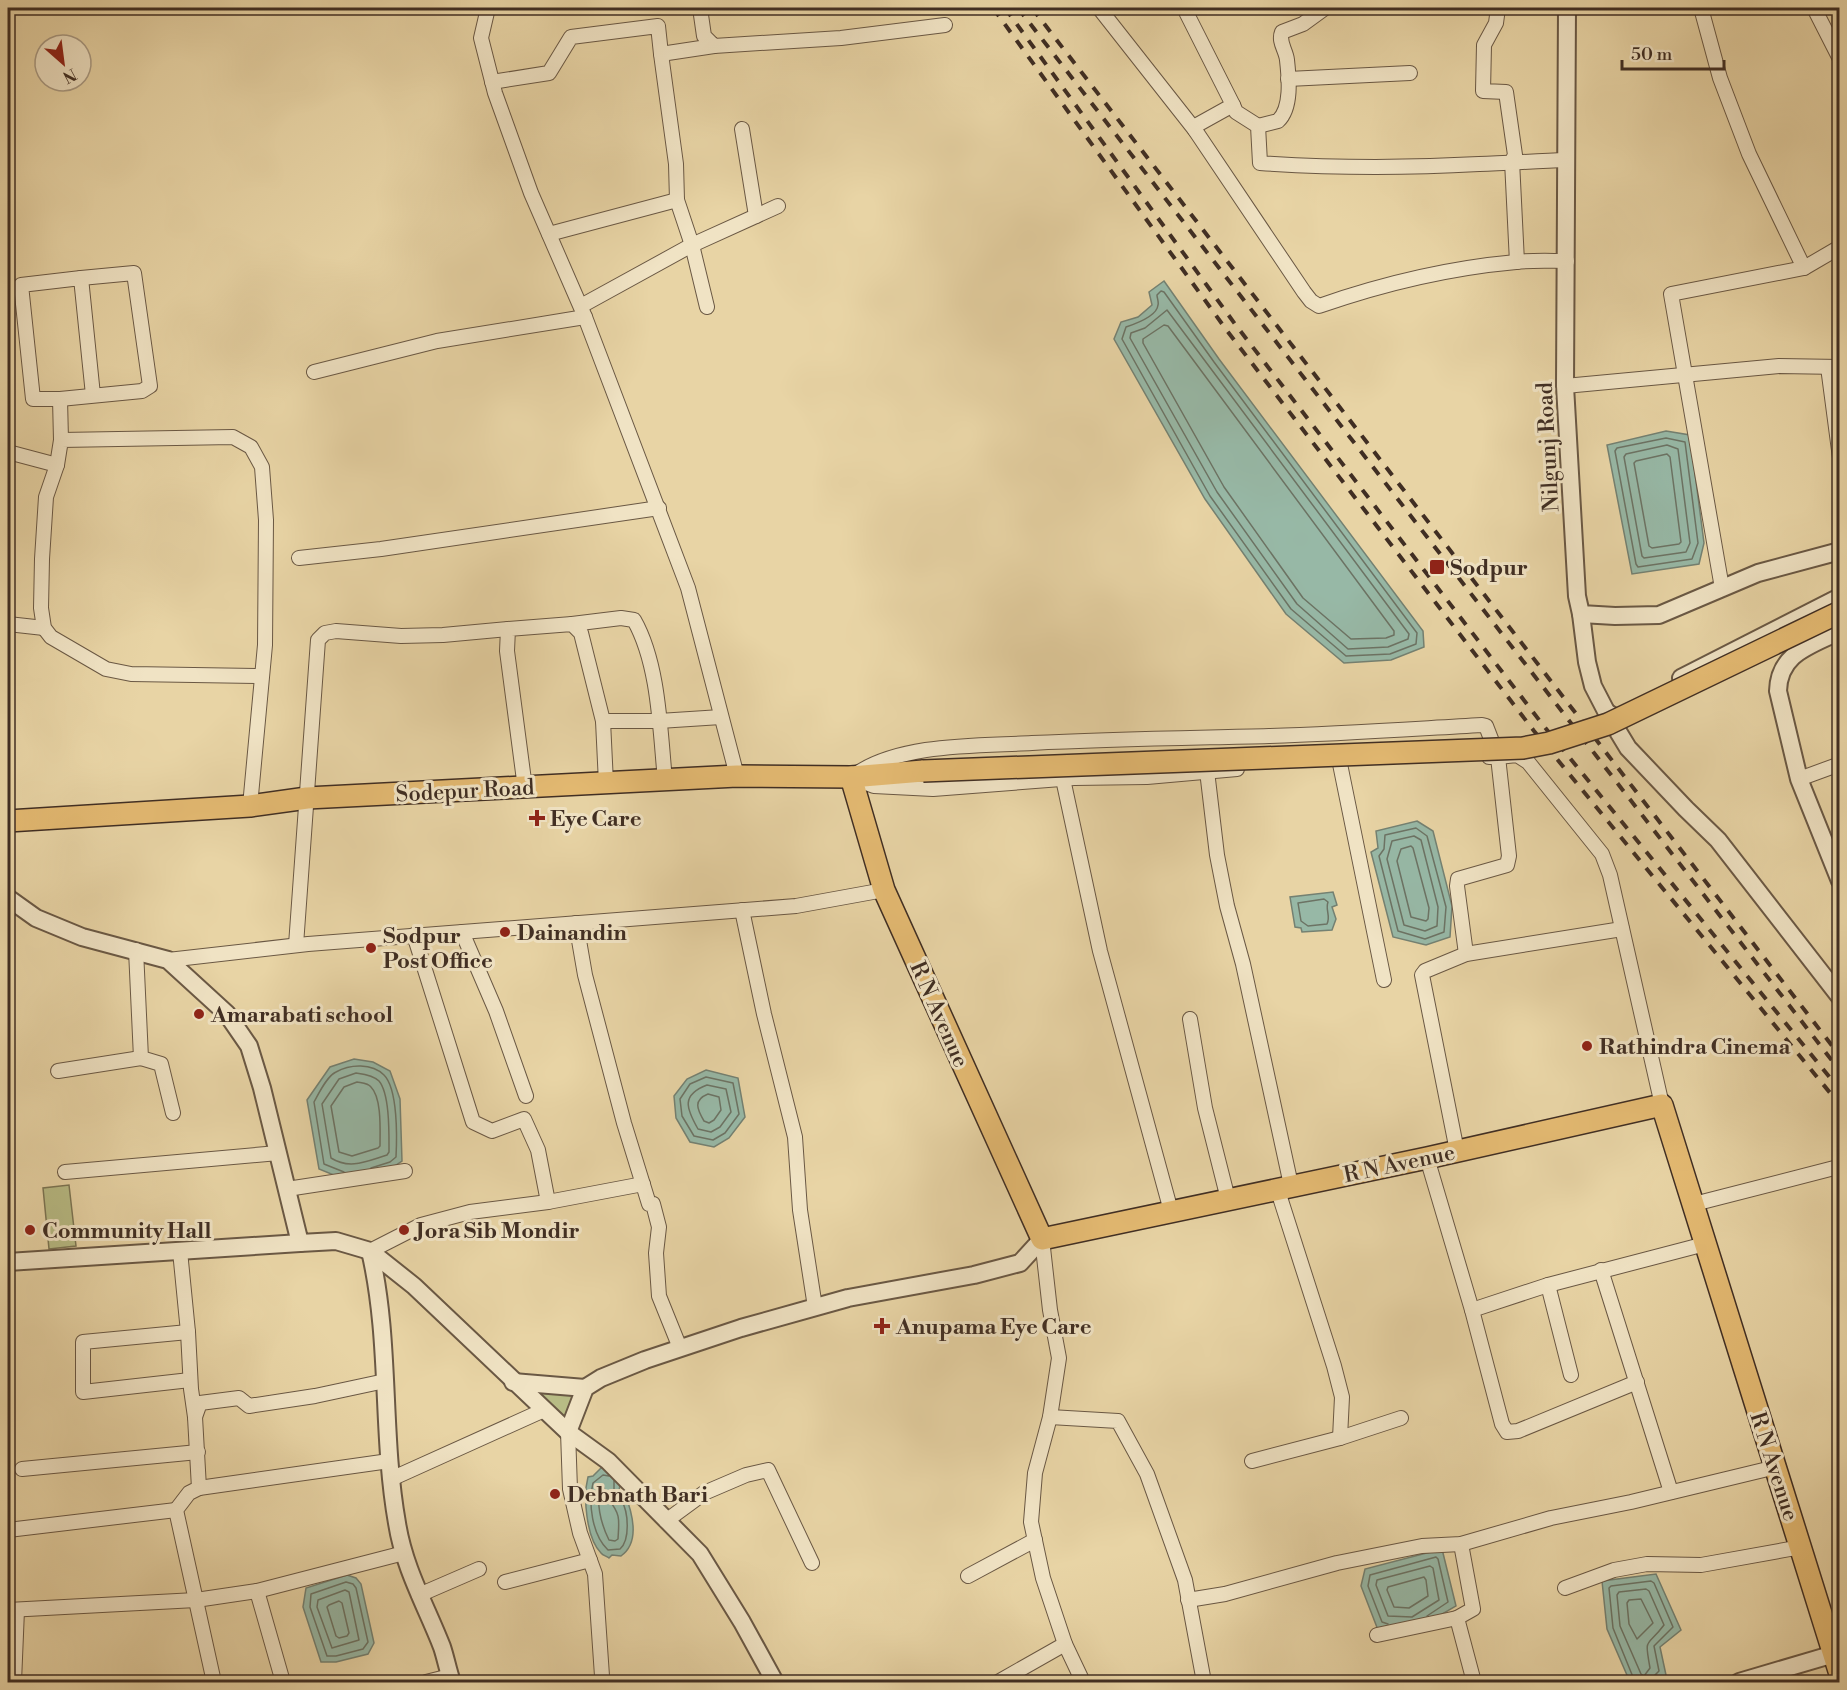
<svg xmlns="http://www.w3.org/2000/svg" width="1847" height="1690" font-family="'Libre Bodoni',serif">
	<rect width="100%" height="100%" fill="#e8d4a5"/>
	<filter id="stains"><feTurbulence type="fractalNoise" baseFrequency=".00333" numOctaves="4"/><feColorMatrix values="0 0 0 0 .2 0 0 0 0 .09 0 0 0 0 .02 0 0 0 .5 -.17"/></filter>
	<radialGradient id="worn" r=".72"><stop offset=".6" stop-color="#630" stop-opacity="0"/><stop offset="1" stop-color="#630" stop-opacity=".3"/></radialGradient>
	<g fill="#b8bc85" stroke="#7c7554" stroke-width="1.5">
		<path d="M69 1185 76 1246 49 1249 43 1188Z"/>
		<path d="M524 1388 579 1391 566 1428Z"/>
	</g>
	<g fill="#97b8a6" stroke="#748172" stroke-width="1.5">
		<path d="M1164 281 1219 359 1423 631 1424 647 1391 660 1344 663 1286 614 1205 499 1114 339 1121 322 1138 317 1152 305 1149 292Z"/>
		<path d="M1666 431 1690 435 1704 543 1699 564 1632 574 1607 445Z"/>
		<path d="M1417 821 1433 831 1452 906 1450 937 1426 945 1393 937 1371 852 1378 848 1376 831Z"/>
		<path d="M1333 892 1337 905 1332 907 1336 919 1332 930 1302 932 1301 928 1295 927 1290 897Z"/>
		<path d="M354 1059 373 1062 390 1071 400 1099 402 1161 393 1167 341 1178 319 1169 307 1100 330 1067Z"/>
		<path d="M706 1070 738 1078 745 1117 729 1138 714 1147 690 1142 676 1118 674 1096 687 1079Z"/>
		<path d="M601 1468 609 1469 621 1478 619 1491 625 1494C632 1512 641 1542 621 1556L612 1555 609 1558C607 1556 603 1556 601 1553 586 1538 583 1496 588 1477L593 1476Z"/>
		<path d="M1442 1549 1456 1606 1415 1630H1378L1361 1586 1365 1569Z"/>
		<path d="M1656 1574 1681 1630 1660 1647 1666 1675 1655 1682H1630L1607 1629 1602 1581Z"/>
		<path d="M347 1575 356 1578 361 1584 374 1643 368 1654 336 1662H321L303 1607 306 1588Z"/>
	</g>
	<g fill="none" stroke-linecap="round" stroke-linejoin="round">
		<g stroke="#6c7364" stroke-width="1.5">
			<path d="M1161 291 1164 292 1214 362 1417 633 1416 644 1390 654 1346 656 1291 609 1210 496 1122 339 1126 327C1135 324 1157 316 1158 305 1159 302 1157 298 1157 295Z"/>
			<path d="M1167 310 1409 634 1408 639 1388 647 1348 649 1297 604 1217 492 1130 338 1131 333 1145 328Z"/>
			<path d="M1164 325 1168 326 1394 631V635L1386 638 1351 639 1303 598 1224 487 1143 343V339Z"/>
			<path d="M1666 438 1685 442 1698 543 1692 559 1638 567 1636 564 1615 451 1617 448Z"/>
			<path d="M1667 445 1678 449 1690 543 1686 552 1644 558 1642 556 1624 457 1626 454Z"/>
			<path d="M1667 454 1670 457 1681 542 1679 544 1652 548 1649 546 1634 463 1636 461Z"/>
			<path d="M1416 828 1427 836 1446 907 1444 932 1425 939 1398 931 1379 856 1384 849 1385 835Z"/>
			<path d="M1414 836 1421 840 1438 907 1437 926 1425 931 1404 925 1387 859 1392 841Z"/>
			<path d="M1411 846 1413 848 1429 908 1428 919 1426 921 1411 917 1397 861 1401 849Z"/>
			<path d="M1324 899 1328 902C1325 910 1331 916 1327 924L1308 926 1301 921 1298 903Z"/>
			<path d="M356 1073C363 1074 373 1075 379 1081 390 1094 389 1135 389 1152L387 1155C367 1161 350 1170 331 1158L322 1104 339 1079Z"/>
			<path d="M706 1077 733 1083 739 1114 725 1133 713 1140 694 1136 682 1116 680 1099 690 1084Z"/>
			<path d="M357 1082C362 1083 368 1083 371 1087 382 1098 380 1131 380 1146L378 1148 352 1156 339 1152 331 1106 344 1087Z"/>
			<path d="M707 1085 726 1089 731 1112 720 1127 711 1132 698 1129C686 1108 681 1095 707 1085Z"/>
			<path d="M708 1094 719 1097 721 1110 714 1120 709 1123 704 1121C697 1109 693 1100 708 1094Z"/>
			<path d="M344 1172 324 1164 314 1102C319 1093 327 1076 336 1072 350 1064 372 1063 384 1075 398 1089 397 1138 396 1157L390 1162 371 1168"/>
			<path d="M609 1476 603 1475 593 1483C588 1503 592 1535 608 1550L620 1549C630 1540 629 1512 621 1500 619 1498 616 1496 614 1493V1481"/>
			<path d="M603 1486C606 1490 605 1496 609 1500 621 1515 619 1520 618 1539L615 1541 609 1540C601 1524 597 1507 599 1488Z"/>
			<path d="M1430 1566 1433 1568 1439 1600 1412 1617 1388 1616 1376 1585 1377 1580Z"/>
			<path d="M1424 1577 1426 1580 1428 1596 1409 1608 1394 1607 1387 1590 1388 1587Z"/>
			<path d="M346 1582 353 1584 356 1588 368 1642 363 1649 336 1656H327L310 1607 311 1594Z"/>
			<path d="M1646 1589 1649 1591 1664 1625C1647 1648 1644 1635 1650 1668L1644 1676 1641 1674 1620 1626 1617 1595 1619 1592Z"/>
			<path d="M345 1590 349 1592 359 1640 332 1648 317 1607 318 1600Z"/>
			<path d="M1641 1599 1653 1623 1637 1639 1629 1624 1627 1603 1629 1600Z"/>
			<path d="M339 1601 342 1603 349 1633 347 1636 339 1638 336 1636 327 1607 329 1605Z"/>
			<path d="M1388 1624 1382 1622 1368 1586 1370 1575 1436 1557 1438 1559 1448 1602 1427 1616"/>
			<path d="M1635 1682 1613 1628 1609 1588 1611 1586 1651 1581 1654 1583 1673 1627 1654 1646 1659 1671 1653 1677V1682"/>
		</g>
		<g stroke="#6a5844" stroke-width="16">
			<g id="minor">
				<path d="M488 8 481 38 495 93 531 193 585 317 688 588 737 776"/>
				<path d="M700 8 704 36 714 46 841 38 945 25"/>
				<path d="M1099 8 1195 130 1304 292 1311 301 1319 306C1382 284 1449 268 1516 262 1533 260 1550 261 1567 261"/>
				<path d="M1184 8 1233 105 1197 125 1195 130"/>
				<path d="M1498 8 1496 23 1484 45 1483 91 1506 92 1515 155 1512 161 1517 262"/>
				<path d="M1701 8 1720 78 1749 154 1804 268"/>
				<path d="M1814 8 1840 59"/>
				<path d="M1288 79 1410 73"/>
				<path d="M492 82 549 73 571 37 658 26 661 54"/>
				<path d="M1233 105 1236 112 1258 126 1260 163C1333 168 1406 168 1479 164 1508 163 1537 161 1566 160"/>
				<path d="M1258 126 1278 121C1292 108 1289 78 1287 60 1286 50 1278 42 1282 32L1303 24 1325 8"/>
				<path d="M742 129 756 216"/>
				<path d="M549 234 677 200"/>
				<path d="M581 306 692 245 778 206"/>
				<path d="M707 307 692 245 677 200 676 164 661 54 714 46"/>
				<path d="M1828 367 1840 458"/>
				<path d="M314 372 437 341 585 317"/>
				<path d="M1565 386 1779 366 1840 367"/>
				<path d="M60 399 142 391 150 386 134 273 81 278"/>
				<path d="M61 440 60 399H33L21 285 81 278 93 395"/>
				<path d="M8 452 57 465"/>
				<path d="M299 558 381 549 659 508"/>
				<path d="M1722 588 1671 294 1804 268 1840 247"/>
				<path d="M8 624 44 628"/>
				<path d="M572 624 621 618 634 620C659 664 660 730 665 780"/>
				<path d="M603 721H659L721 717"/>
				<path d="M1340 764 1384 980"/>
				<path d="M1207 771 1217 855 1227 906 1243 964 1291 1185"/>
				<path d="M856 774C902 743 978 746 1032 743 1111 739 1190 738 1269 736 1340 734 1411 729 1482 725L1486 726 1498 757 1517 755 1528 762 1602 854 1610 875 1662 1105"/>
				<path d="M856 779 874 786 933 789 1074 778 1147 777 1237 769"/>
				<path d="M1063 779 1100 951 1171 1211"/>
				<path d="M1799 779 1840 764"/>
				<path d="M525 788 507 651 508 629 572 624 581 633 603 721 606 783"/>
				<path d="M250 806 265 645 266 520 262 467 251 447 233 437 61 440 57 465 46 497 42 559 41 608 44 628 51 637 106 669 131 674 261 676"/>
				<path d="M742 910 764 1014 795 1137 800 1210 815 1307"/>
				<path d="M576 923 585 975 624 1123 649 1204H653L659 1227 656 1253 659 1296 680 1348"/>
				<path d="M462 932 496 1011 526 1096"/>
				<path d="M414 935 473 1122 492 1131 524 1119 538 1150 548 1202"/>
				<path d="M296 945 318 640 325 633 336 631 401 636 443 635 508 629"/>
				<path d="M136 950 141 1058 161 1064 173 1113"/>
				<path d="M1466 954 1457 886 1458 879 1507 865 1509 856 1498 757H1489"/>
				<path d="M168 960 308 944 796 906 884 890"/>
				<path d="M1190 1019 1205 1108 1228 1199"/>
				<path d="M58 1071 141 1058"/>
				<path d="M1457 1151 1422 975 1425 971 1466 954 1622 929"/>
				<path d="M1427 1158 1472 1310"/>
				<path d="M65 1172 278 1153"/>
				<path d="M1277 1188 1334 1366 1342 1397 1340 1438"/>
				<path d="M287 1189 405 1171"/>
				<path d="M1694 1204 1838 1167"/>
				<path d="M1042 1239 1050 1310 1059 1358 1050 1417 1035 1473 1031 1522 1043 1578 1065 1644 1083 1682"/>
				<path d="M180 1251 188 1332 191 1389 195 1417 199 1488 189 1493 176 1510 214 1682"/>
				<path d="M370 1251 421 1225 470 1212 548 1202 643 1184"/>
				<path d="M1601 1270 1671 1492"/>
				<path d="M1548 1285 1472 1310 1502 1424 1507 1432 1518 1431 1637 1382"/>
				<path d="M188 1332 83 1342V1392L190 1380"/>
				<path d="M1571 1375 1548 1285 1705 1244"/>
				<path d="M195 1417 200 1403 239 1398 249 1406 315 1396 385 1381"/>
				<path d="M1050 1417 1118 1421 1147 1474 1185 1580 1204 1682"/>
				<path d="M568 1432 570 1489 580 1533 595 1574 602 1676"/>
				<path d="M1252 1461 1340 1438 1401 1418"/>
				<path d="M22 1469 198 1452"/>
				<path d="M391 1479 544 1410"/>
				<path d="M199 1488 389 1461"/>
				<path d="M666 1521 704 1493 746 1475 768 1470 812 1563"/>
				<path d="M8 1530 176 1510"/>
				<path d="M1461 1544 1473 1609 1457 1618 1474 1682"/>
				<path d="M968 1576 1035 1540"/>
				<path d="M505 1582 590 1560"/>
				<path d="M1565 1588 1614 1570 1647 1564 1701 1565 1801 1547"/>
				<path d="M257 1591 283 1682"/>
				<path d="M419 1595 479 1569"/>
				<path d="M1188 1600 1225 1594 1337 1563 1422 1546 1461 1544 1551 1518 1631 1502 1776 1467"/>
				<path d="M8 1610 196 1600 257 1591 404 1553"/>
				<path d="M1377 1635 1457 1618"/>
				<path d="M14 1682 17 1610"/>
				<path d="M426 1682 450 1676"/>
				<path d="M998 1682 1065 1644"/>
			</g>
		</g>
		<g stroke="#6a5844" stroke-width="20">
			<g id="tertiary">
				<path d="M1567 8 1565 386 1577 596 1581 614 1615 616 1659 615 1758 573 1840 551"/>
				<path d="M1581 614 1587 662 1593 686 1608 715"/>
				<path d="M1840 631C1810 646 1779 653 1778 691L1799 779 1840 881"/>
				<path d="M1681 678 1840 597"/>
				<path d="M1610 714 1608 715 1628 748 1686 809 1718 840 1840 997"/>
				<path d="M8 898 36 918 82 937 168 960 227 1014 249 1046 262 1088 300 1243 336 1241 370 1251 414 1286 568 1432 608 1461 700 1554 742 1622 775 1682"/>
				<path d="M370 1251C391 1340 381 1433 397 1523 404 1568 426 1606 442 1647 446 1659 448 1671 452 1682"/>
				<path d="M8 1262 300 1243"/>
				<path d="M513 1382 585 1388"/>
				<path d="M568 1432 585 1388 601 1378 645 1360 741 1328 848 1298 974 1275 1020 1263 1042 1239"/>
				<path d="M1739 1682 1834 1654"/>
			</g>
		</g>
		<g stroke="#402e23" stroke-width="24">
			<g id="primary">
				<path d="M851 777 884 890 1042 1239 1427 1158 1662 1105 1840 1674"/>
				<path d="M8 821 250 806 307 798 737 776 851 777 923 771"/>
			</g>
		</g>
		<use href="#minor" stroke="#f0e3c4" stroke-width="14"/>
		<use href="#tertiary" stroke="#f0e3c4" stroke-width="16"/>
		<use href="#primary" stroke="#e4ba72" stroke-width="21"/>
		<g stroke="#402e23" stroke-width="4" stroke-dasharray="10 10" stroke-linecap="butt">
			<path d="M993 8 1228 332 1534 731 1840 1105"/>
			<path d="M1005 8 1235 324 1543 725 1840 1090"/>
			<path d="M1018 8 1840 1071"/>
			<path d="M1032 8 1840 1056"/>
		</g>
		<g stroke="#402e23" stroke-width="24" stroke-linecap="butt">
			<path id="primary-bridge" d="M923 771 1523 748 1549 743 1608 724 1840 612"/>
		</g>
		<use href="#primary-bridge" stroke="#e4ba72" stroke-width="21"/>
	</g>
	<g fill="#8f2418" stroke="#f0e3c4" stroke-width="2">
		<rect x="1429" y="559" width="16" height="16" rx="3"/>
		<path d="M534 809h6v6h6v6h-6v6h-6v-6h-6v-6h6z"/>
		<circle cx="505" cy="932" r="6"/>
		<circle cx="371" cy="948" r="6"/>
		<circle cx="199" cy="1014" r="6"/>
		<circle cx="1587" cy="1046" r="6"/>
		<circle cx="30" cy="1230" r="6"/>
		<circle cx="404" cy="1230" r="6"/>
		<path d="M879 1317h6v6h6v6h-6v6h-6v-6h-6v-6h6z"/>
		<circle cx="555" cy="1494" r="6"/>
	</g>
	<g text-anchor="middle" stroke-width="6" stroke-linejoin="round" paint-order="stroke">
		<g font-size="22" fill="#402e23" stroke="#f0e3c4">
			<text transform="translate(1547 447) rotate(-93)" y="8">Nilgunj Road</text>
			<text transform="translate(465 790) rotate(-3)" y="8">Sodepur Road</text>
			<text transform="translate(940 1014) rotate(66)" y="8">R N Avenue</text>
			<text transform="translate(1399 1163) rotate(-12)" y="8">R N Avenue</text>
			<text transform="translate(1775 1466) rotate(72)" y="8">R N Avenue</text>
		</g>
		<g font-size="22" font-weight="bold" fill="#402e23" stroke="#f0e3c4" text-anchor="start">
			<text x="1450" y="575">Sodpur</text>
			<text x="550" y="826">Eye Care</text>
			<text x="517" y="940">Dainandin</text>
			<text x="383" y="943">Sodpur<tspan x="383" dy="25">Post Office</tspan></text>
			<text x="211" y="1022">Amarabati school</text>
			<text x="1599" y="1054">Rathindra Cinema</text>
			<text x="42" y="1238">Community Hall</text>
			<text x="416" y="1238">Jora Sib Mondir</text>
			<text x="896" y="1334">Anupama Eye Care</text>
			<text x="567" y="1502">Debnath Bari</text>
		</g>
	</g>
	<rect width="1847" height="1690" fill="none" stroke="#e8d4a5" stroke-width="30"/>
	<rect x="9" y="9" width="1829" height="1672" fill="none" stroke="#402e23" stroke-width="3"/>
	<rect x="15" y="15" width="1817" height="1660" fill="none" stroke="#402e23" stroke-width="1.5"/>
	<g transform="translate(63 63) rotate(152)"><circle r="28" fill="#f0e3c4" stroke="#aa9b84" stroke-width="1.5"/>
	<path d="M0-4.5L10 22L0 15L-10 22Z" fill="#8f2418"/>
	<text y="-9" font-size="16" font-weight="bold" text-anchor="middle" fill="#402e23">N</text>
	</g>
	<path d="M1622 60v9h102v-9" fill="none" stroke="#402e23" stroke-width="3"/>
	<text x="1631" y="60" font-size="18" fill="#402e23" stroke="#f0e3c4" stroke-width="4.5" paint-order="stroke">50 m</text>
	<rect width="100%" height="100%" filter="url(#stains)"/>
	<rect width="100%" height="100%" fill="url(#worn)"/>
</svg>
